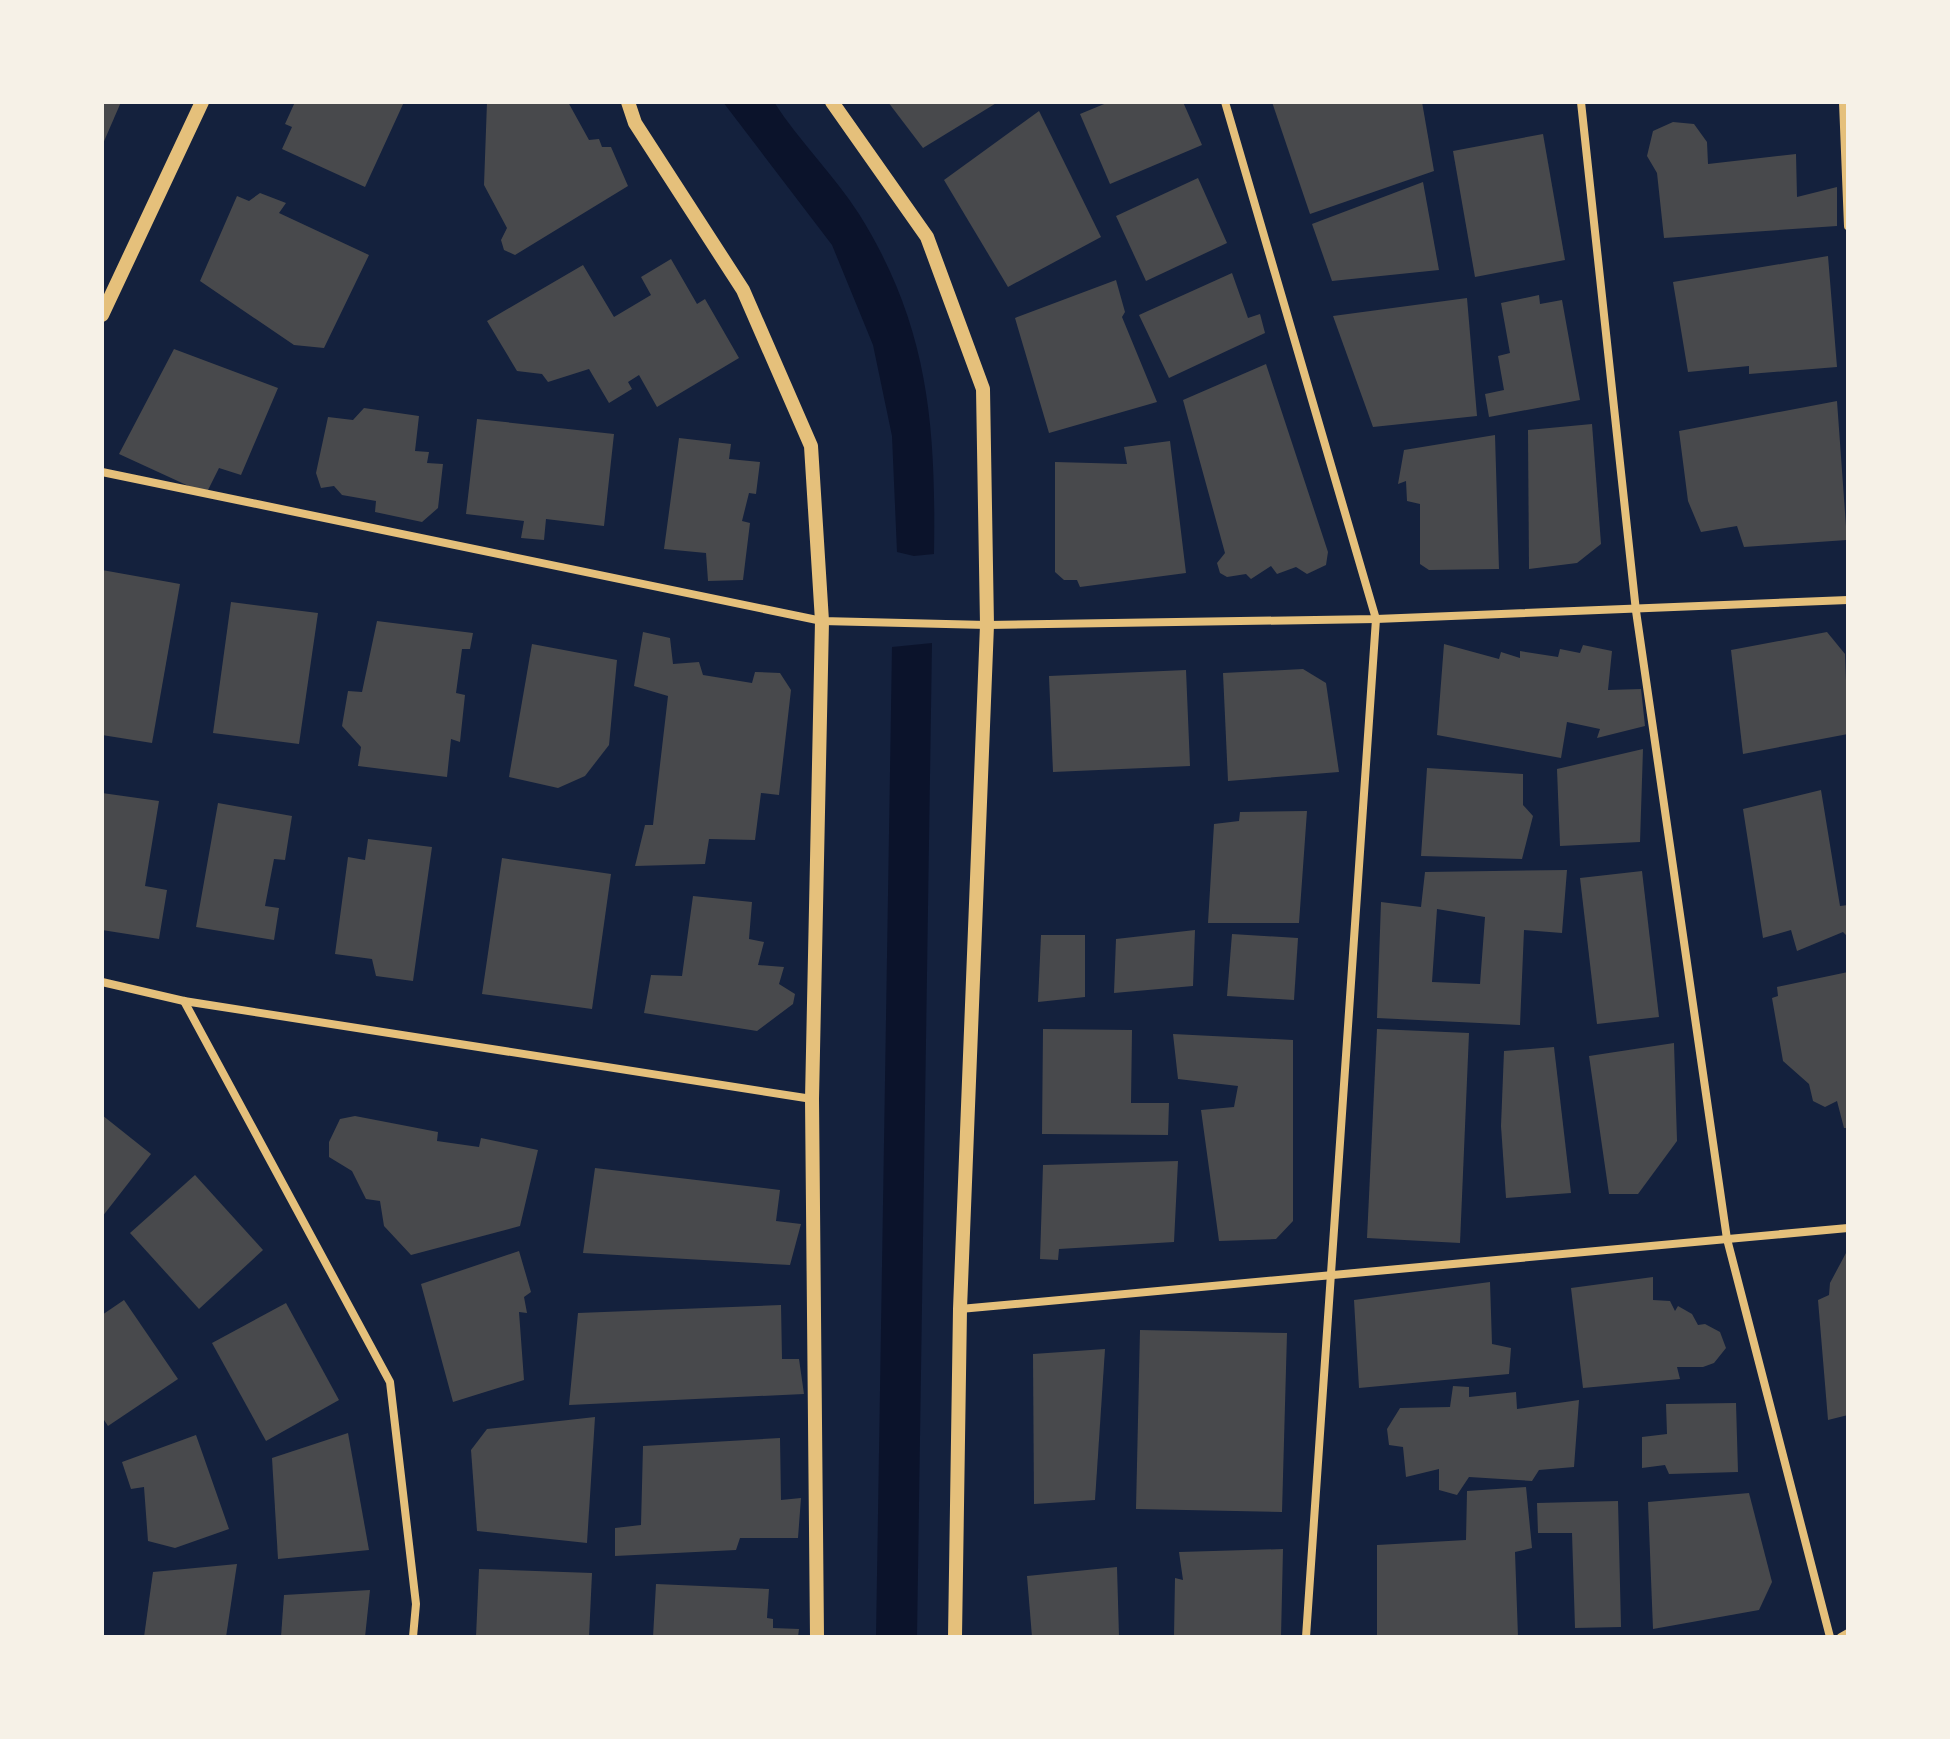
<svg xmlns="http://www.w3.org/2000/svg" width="1950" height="1739" font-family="Rubik,sans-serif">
	<rect width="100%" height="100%" fill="#14213d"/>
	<g fill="#0b132b">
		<path d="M723 102H774C799 141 834 175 859 214 929 326 936 426 934 554L914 556 897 552 892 436 873 345 832 245Z"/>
		<path d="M932 643 917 1637H876L892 647Z"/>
	</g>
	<g fill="#48494c" fill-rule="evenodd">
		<path d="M102 102H121L102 146Z"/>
		<path d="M295 102H404L365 187 282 149 292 127 285 124Z"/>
		<path d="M487 102H568L589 140 599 139 602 147H611L628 186 515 255 504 250 501 240 507 228 484 185Z"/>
		<path d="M888 102H998L923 148Z"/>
		<path d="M1109 102H1183L1202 145 1110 184 1080 114Z"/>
		<path d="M1272 102H1422L1434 171 1310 214Z"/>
		<path d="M1039 111 1101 237 1008 287 944 180Z"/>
		<path d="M1673 122 1694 124 1707 142 1708 164 1796 154 1797 197 1837 187V226L1664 238 1657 173 1647 156 1653 131Z"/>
		<path d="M1543 134 1565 260 1475 277 1453 151Z"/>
		<path d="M1198 178 1227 243 1146 281 1116 216Z"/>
		<path d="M1423 182 1439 270 1332 281 1312 224Z"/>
		<path d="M260 193 286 203 279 213 369 255 324 348 294 345 200 281 237 196 249 201Z"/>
		<path d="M1828 256 1837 367 1749 374V366L1688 372 1673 282Z"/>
		<path d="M671 259 697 304 705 299 739 358 657 407 639 375 628 382 632 389 609 403 589 369 548 382 542 374 517 371 487 321 583 265 614 317 651 295 641 277Z"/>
		<path d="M1232 273 1248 318 1260 314 1265 333 1169 378 1139 315Z"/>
		<path d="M1116 280 1125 312 1122 317 1157 402 1049 433 1015 318Z"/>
		<path d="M1539 295 1540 304 1562 300 1580 400 1489 417 1485 394 1504 390 1498 356 1510 353 1501 303Z"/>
		<path d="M1467 298 1477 416 1373 427 1333 316Z"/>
		<path d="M174 349 278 388 241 475 219 468 206 494 119 454Z"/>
		<path d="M1266 364 1328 552 1326 565 1307 574 1296 567 1277 574 1271 566 1251 579 1246 574 1227 577 1220 573 1217 563 1225 553 1183 400Z"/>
		<path d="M1837 401 1847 540 1744 547 1737 526 1701 532 1688 501 1679 431Z"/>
		<path d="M364 408 419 416 415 451 429 452 427 463 443 464 438 508 422 522 375 512 376 501 342 495 334 486 321 488 316 473 328 417 353 420Z"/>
		<path d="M477 419 614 434 604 526 546 519 544 540 521 538 524 521 466 514Z"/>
		<path d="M1592 424 1601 544 1577 563 1529 569 1528 430Z"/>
		<path d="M1495 435 1499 569 1429 570 1420 564V504L1407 501 1406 481 1398 484 1404 450Z"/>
		<path d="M679 438 731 444 729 459 760 462 756 494 749 493 742 521 750 523 743 580 708 581 706 553 664 549Z"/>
		<path d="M1170 441 1186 573 1080 587 1077 580H1064L1055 572V462L1127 464 1124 447Z"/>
		<path d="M102 570 180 584 152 743 102 735Z"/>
		<path d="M231 602 318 613 299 744 213 733Z"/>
		<path d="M377 621 473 633 470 649H462L456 693 465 695 460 742 451 739 447 777 358 766 361 747 342 726 348 691 362 692Z"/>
		<path d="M643 632 670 638 673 664 699 662 703 675 752 683 755 672 780 673 791 690 779 795 761 793 755 840 709 839 705 864 635 866 645 825H653L668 696 634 686Z"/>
		<path d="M1827 632 1845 654 1848 734 1743 754 1731 650Z"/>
		<path d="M532 644 617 660 609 745 585 776 558 788 509 777Z"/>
		<path d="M1444 644 1499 659 1501 652 1520 658V651L1558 657 1560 649 1580 653 1583 645 1612 651 1608 690 1641 689 1645 726 1597 738 1600 729 1567 722 1561 758 1437 735Z"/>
		<path d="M1303 669 1326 683 1339 772 1228 781 1223 673Z"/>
		<path d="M1186 670 1190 766 1053 772 1049 676Z"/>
		<path d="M1643 749 1640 842 1560 846 1557 769Z"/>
		<path d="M1427 768 1523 774V805L1533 816 1522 859 1421 856Z"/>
		<path d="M1821 790 1840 906 1848 905V937L1843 932 1797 951 1791 930 1763 938 1743 809Z"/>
		<path d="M102 793 159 801 145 886 167 890 159 939 102 930Z"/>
		<path d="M218 803 292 816 285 860 274 859 265 906 279 908 274 940 196 927Z"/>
		<path d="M1307 811 1299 923H1208L1214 824 1239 821 1240 812Z"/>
		<path d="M368 839 432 847 413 981 376 976 372 959 335 954 348 857 365 860Z"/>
		<path d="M502 858 611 874 592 1009 482 994Z"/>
		<path d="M1567 870 1562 933 1524 930 1520 1025 1377 1018 1381 902 1421 907 1425 872ZM1437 909 1485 917 1480 984 1432 982Z"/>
		<path d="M1642 871 1659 1017 1597 1024 1580 878Z"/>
		<path d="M693 896 752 902 749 939 764 942 758 965 784 967 779 984 795 994 793 1004 757 1031 644 1013 651 975 682 976Z"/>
		<path d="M1195 930 1193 986 1114 993 1116 939Z"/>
		<path d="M1232 934 1298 938 1294 1000 1227 996Z"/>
		<path d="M1041 935H1085V997L1038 1002Z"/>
		<path d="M1848 972V1128H1844L1837 1101 1825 1107 1813 1101 1809 1084 1783 1061 1772 998 1778 996 1777 987Z"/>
		<path d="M1043 1029 1132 1030 1131 1103H1169L1168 1135 1042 1134Z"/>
		<path d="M1377 1029 1469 1033 1460 1243 1367 1238Z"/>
		<path d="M1173 1034 1293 1040V1221L1276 1239 1219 1241 1201 1110 1234 1107 1238 1086 1178 1079Z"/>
		<path d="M1674 1043 1677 1141 1638 1194H1609L1589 1056Z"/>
		<path d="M1554 1047 1571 1193 1506 1198 1501 1126 1504 1051Z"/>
		<path d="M102 1115 151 1154 102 1217Z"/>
		<path d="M355 1116 438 1132 437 1141 479 1147 481 1138 538 1150 520 1226 411 1255 384 1226 380 1201 366 1199 352 1171 329 1157V1142L340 1119Z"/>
		<path d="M1178 1161 1174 1242 1059 1249 1058 1260 1040 1259 1043 1165Z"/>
		<path d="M595 1168 780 1190 776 1221 801 1224 790 1265 583 1253Z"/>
		<path d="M195 1175 263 1250 199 1309 130 1233Z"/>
		<path d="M519 1251 531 1292 524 1297 527 1313 519 1312 524 1380 453 1402 421 1284Z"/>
		<path d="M1846 1253 1848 1415 1828 1420 1818 1300 1829 1295 1830 1283Z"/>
		<path d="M1653 1277V1300L1670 1301 1675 1311 1678 1306 1692 1314 1698 1325 1705 1324 1720 1332 1726 1348 1714 1363 1703 1367H1677L1680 1379 1583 1388 1571 1288Z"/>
		<path d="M1490 1282 1492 1344 1511 1348 1509 1374 1359 1388 1354 1300Z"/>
		<path d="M124 1300 178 1379 108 1426 102 1417V1315Z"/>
		<path d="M286 1303 339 1400 266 1441 212 1343Z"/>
		<path d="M781 1305 782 1359H799L804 1394 569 1405 578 1313Z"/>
		<path d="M1140 1330 1287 1333 1282 1512 1136 1509Z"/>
		<path d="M1105 1349 1095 1500 1034 1504 1033 1354Z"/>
		<path d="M1453 1386 1469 1387V1397L1516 1392 1517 1409 1579 1400 1574 1467 1539 1470 1532 1481 1469 1477 1457 1495 1439 1490V1469L1406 1477 1403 1447 1389 1445 1387 1429 1400 1408 1450 1407Z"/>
		<path d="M1736 1403 1738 1472 1669 1474 1665 1465 1642 1468V1437L1667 1434 1666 1404Z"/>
		<path d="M595 1417 587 1543 477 1531 471 1450 487 1429Z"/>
		<path d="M348 1433 369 1550 278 1559 272 1458Z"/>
		<path d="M196 1435 229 1529 175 1548 148 1541 144 1487 131 1489 122 1462Z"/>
		<path d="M780 1438 781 1500 801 1498 798 1538H740L736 1550 615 1556V1528L641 1525 643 1446Z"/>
		<path d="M1526 1487 1532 1548 1515 1552 1518 1637H1377V1545L1466 1540 1467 1491Z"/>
		<path d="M1749 1493 1772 1582 1759 1610 1653 1629 1648 1502Z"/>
		<path d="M1618 1501 1621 1627 1575 1628 1572 1533H1538L1537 1503Z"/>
		<path d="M1283 1549 1281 1637H1174L1175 1578 1183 1580 1179 1552Z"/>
		<path d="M237 1564 226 1637H144L153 1572Z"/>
		<path d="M1117 1567 1119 1637H1032L1027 1576Z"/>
		<path d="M479 1569 592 1573 589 1637H476Z"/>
		<path d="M656 1584 769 1589 767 1618 773 1619V1628L799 1629 798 1637H653Z"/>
		<path d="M370 1590 365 1637H281L284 1595Z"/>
	</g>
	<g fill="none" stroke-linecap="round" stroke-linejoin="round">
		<g stroke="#e5c07b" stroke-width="8">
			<path d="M1225 102 1376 619 1306 1637"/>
			<path d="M1581 102 1636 611 1727 1239 1830 1637"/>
			<path d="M1843 102 1848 226"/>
			<path d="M102 472 822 621 987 625 1376 619 1848 600"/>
			<path d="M102 982 184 1001 812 1099"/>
			<path d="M184 1001 390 1382 416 1604 413 1637"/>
			<path d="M960 1309 1848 1228"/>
			<path d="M1841 1637 1848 1633"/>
		</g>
		<g stroke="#e5c07b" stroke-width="14">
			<path d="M628 102 635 123 743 290 811 446 822 621 812 1099 817 1637"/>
			<path d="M832 102 927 237 983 389 987 625 960 1309 955 1637"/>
			<path d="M102 315 202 102"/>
		</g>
	</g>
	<rect width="1950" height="1739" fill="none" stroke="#f6f1e7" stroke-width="208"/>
</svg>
